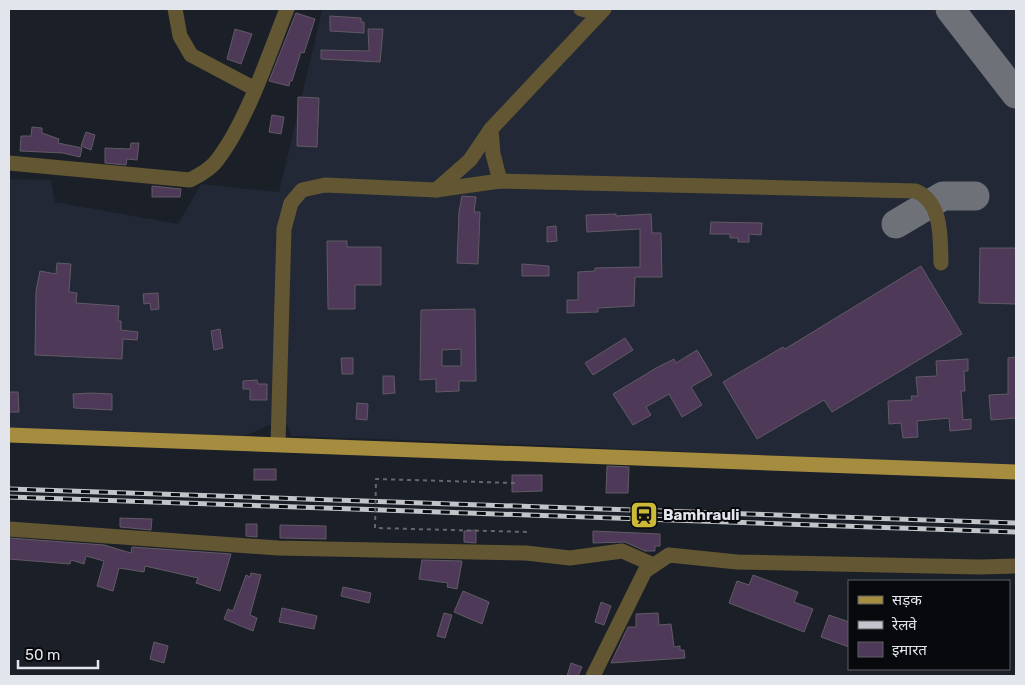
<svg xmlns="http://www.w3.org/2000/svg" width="1025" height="685" font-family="Rubik,'Noto Sans Devanagari',sans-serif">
	<rect width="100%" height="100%" fill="#1b1f27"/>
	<path fill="#222835" d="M327 9H1016V467L538 445 291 436 287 425H269L245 436 9 429V179L51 180 55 202 178 224 201 184 279 192 322 11Z"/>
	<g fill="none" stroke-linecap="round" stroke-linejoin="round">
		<g stroke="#6e7278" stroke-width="29">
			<path d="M950 9 1016 94"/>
			<path d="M896 224 943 196H975"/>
		</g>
	</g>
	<g fill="#4e3959" stroke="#615b64" fill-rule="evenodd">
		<path d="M296 13 315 19 304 53 301 52 292 81H290L289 86 269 81Z"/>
		<path d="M330 16 361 18V22H364V33L330 31Z"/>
		<path d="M235 29 252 34 241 64 227 59Z"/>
		<path d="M368 29H383L380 62 321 59V50L369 51Z"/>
		<path d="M298 97 319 98 317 147 297 146Z"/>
		<path d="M272 115 284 117 281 134 269 132Z"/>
		<path d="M32 127 42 128V133L59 139 58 143 82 148 80 157 63 153 20 151 21 136H31Z"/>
		<path d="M86 132 95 135 91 150 81 146Z"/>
		<path d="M131 143H139L137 160 127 159 126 165 105 163V148L130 149Z"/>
		<path d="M152 186 181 189 180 197H152Z"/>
		<path d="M462 196 476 197 474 212H480L478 264 457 263 459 212Z"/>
		<path d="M616 214V216L651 214 652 233H661L662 277H635L634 306 598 308V312L567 313V300H578V272L595 271V268L640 267V229L587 232 586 215Z"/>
		<path d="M711 222 762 223 761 235 749 234V242H738V238H730V234H710Z"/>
		<path d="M556 226 557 241 547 242V227Z"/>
		<path d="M327 241H347V247H381V285H355V309H328Z"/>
		<path d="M980 248H1016V304L979 303Z"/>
		<path d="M57 263 71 264 69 292 77 293 76 303 119 306 118 321H121V330L138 332 137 340 123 339 122 359 35 355 36 291 40 271 56 274Z"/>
		<path d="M522 264 549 266V276H522Z"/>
		<path d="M921 266 962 334 832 412 824 400 757 439 723 382 783 347 785 349Z"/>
		<path d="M158 293 159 309 151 310 150 303 144 304 143 294Z"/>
		<path d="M475 309 476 381H459V391L436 392V379L420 380 421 310ZM461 349V366H442V350Z"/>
		<path d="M220 329 223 348 214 350 211 331Z"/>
		<path d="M625 338 633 350 593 375 585 363Z"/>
		<path d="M697 350 712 375 691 387 702 405 682 417 669 394 646 407 651 415 633 425 613 394 658 367 674 359 676 363Z"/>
		<path d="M1016 357V418L991 420 989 395 1008 394V358Z"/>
		<path d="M341 358H353V374H342Z"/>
		<path d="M968 359V371H964L965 391H961L963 420 971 419V429L950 431 949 418 917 421 918 437 903 438 901 423 889 424 888 401 912 400 911 396H918L916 377 937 376 936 361Z"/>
		<path d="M383 376H394L395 393 383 394Z"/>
		<path d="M257 380 258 384H267V400H250V389H243V381Z"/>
		<path d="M9 392H18L19 412H9Z"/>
		<path d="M90 393 112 394V410L74 408 73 394Z"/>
		<path d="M357 403 368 404 367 420 356 419Z"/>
		<path d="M607 466 629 467 628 493H606Z"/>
		<rect x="254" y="469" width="22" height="11"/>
		<path d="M512 475H542V491L512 492Z"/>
		<path d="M120 518 152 519 151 530 120 527Z"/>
		<path d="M246 524H257V537L246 536Z"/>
		<path d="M280 525 326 526V539L280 538Z"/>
		<path d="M476 530V543L464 542V531Z"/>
		<path d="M593 531 660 534V546H655V551H645L625 542 593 543Z"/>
		<path d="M9 538 104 545 131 553 132 547 231 554 220 591 196 583 198 578 145 566 144 572 119 568 113 591 97 586 104 561 86 556 84 564 71 560 70 564 9 559Z"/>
		<path d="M422 560 462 561 457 589 447 587 448 583 419 579Z"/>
		<path d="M251 573 261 575 250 615 257 618 253 631 224 619 228 609 233 611 246 575 250 577Z"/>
		<path d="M753 575 798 592 794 602 813 609 804 632 729 603 737 581 749 585Z"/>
		<path d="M343 587 371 593 369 603 341 596Z"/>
		<path d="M463 591 489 602 482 624 454 612Z"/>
		<path d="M601 602 611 606 604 625 595 622Z"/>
		<path d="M282 608 317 616 314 629 279 622Z"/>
		<path d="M444 613 452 615 445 638 437 636Z"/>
		<path d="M658 613 659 625 671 624 674 647 680 646V650H684L685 658 611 663 628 627H636V614Z"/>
		<path d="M829 615 849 622V647L821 637Z"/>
		<path d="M154 642 168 646 164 663 150 659Z"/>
		<path d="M571 663 582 667 578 676H567Z"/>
	</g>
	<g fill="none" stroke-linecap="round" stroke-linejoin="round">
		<g stroke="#625633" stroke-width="15">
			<path d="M175 9 180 36 191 55 255 89"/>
			<path d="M581 9 598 13"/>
			<path d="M9 163 190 180C200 175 212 168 218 159 247 121 269 54 287 9"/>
			<path d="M500 181 493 154 491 129 604 9"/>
			<path d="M436 190 470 160 491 129"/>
			<path d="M278 444 284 229 291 203 302 190 325 185 436 190 500 181 916 191C943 203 940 238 941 263"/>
			<path d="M9 529 278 548 526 553 570 558 622 551 654 565"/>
			<path d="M593 676 645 571 669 555 737 562 980 567 1016 566"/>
		</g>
		<path stroke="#a68c3f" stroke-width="15" d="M9 435 1016 472"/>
		<g stroke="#c1c4ca" stroke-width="5">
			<g id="rail">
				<path d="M9 489 1016 523"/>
				<path d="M9 497 1016 532"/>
			</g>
		</g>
		<use href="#rail" stroke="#08090d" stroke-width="3" stroke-dasharray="9" stroke-linecap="butt"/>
		<path stroke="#63676e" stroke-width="2" stroke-dasharray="4 4" stroke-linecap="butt" d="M515 483 376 479 375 528 529 532"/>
	</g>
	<defs>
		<g id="station-square" transform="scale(1.4375)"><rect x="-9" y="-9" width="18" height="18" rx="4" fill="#cdb938" stroke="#08090d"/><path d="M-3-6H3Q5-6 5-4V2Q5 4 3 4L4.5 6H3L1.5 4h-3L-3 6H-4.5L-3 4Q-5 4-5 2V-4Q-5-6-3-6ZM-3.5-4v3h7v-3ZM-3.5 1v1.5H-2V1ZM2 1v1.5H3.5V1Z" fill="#111"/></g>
	</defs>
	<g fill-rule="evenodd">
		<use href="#station-square" x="644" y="515"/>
	</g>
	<g text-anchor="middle" stroke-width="4" stroke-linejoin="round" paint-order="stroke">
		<g font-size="15" font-weight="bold" fill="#e2e5eb" stroke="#08090d" text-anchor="start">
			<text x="663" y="520">Bamhrauli</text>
		</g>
	</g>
	<rect width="1025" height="685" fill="none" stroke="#e2e5eb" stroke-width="20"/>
	<rect x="848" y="580" width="162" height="90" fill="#08090d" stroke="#5f6166"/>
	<rect x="858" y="596" width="25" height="8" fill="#a68c3f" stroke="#5f6166"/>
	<text x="892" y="605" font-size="15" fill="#e2e5eb">सड़क</text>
	<rect x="858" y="621" width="25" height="8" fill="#c1c4ca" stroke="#5f6166"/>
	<text x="892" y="630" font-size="15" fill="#e2e5eb">रेलवे</text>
	<rect x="858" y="642" width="25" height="15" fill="#4e3959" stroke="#5f6166"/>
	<text x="892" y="655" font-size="15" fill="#e2e5eb">इमारत</text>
	<path d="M18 660v8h80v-8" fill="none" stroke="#e2e5eb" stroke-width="2.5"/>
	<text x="25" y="660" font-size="15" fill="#e2e5eb" stroke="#08090d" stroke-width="4" paint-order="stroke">50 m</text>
</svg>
